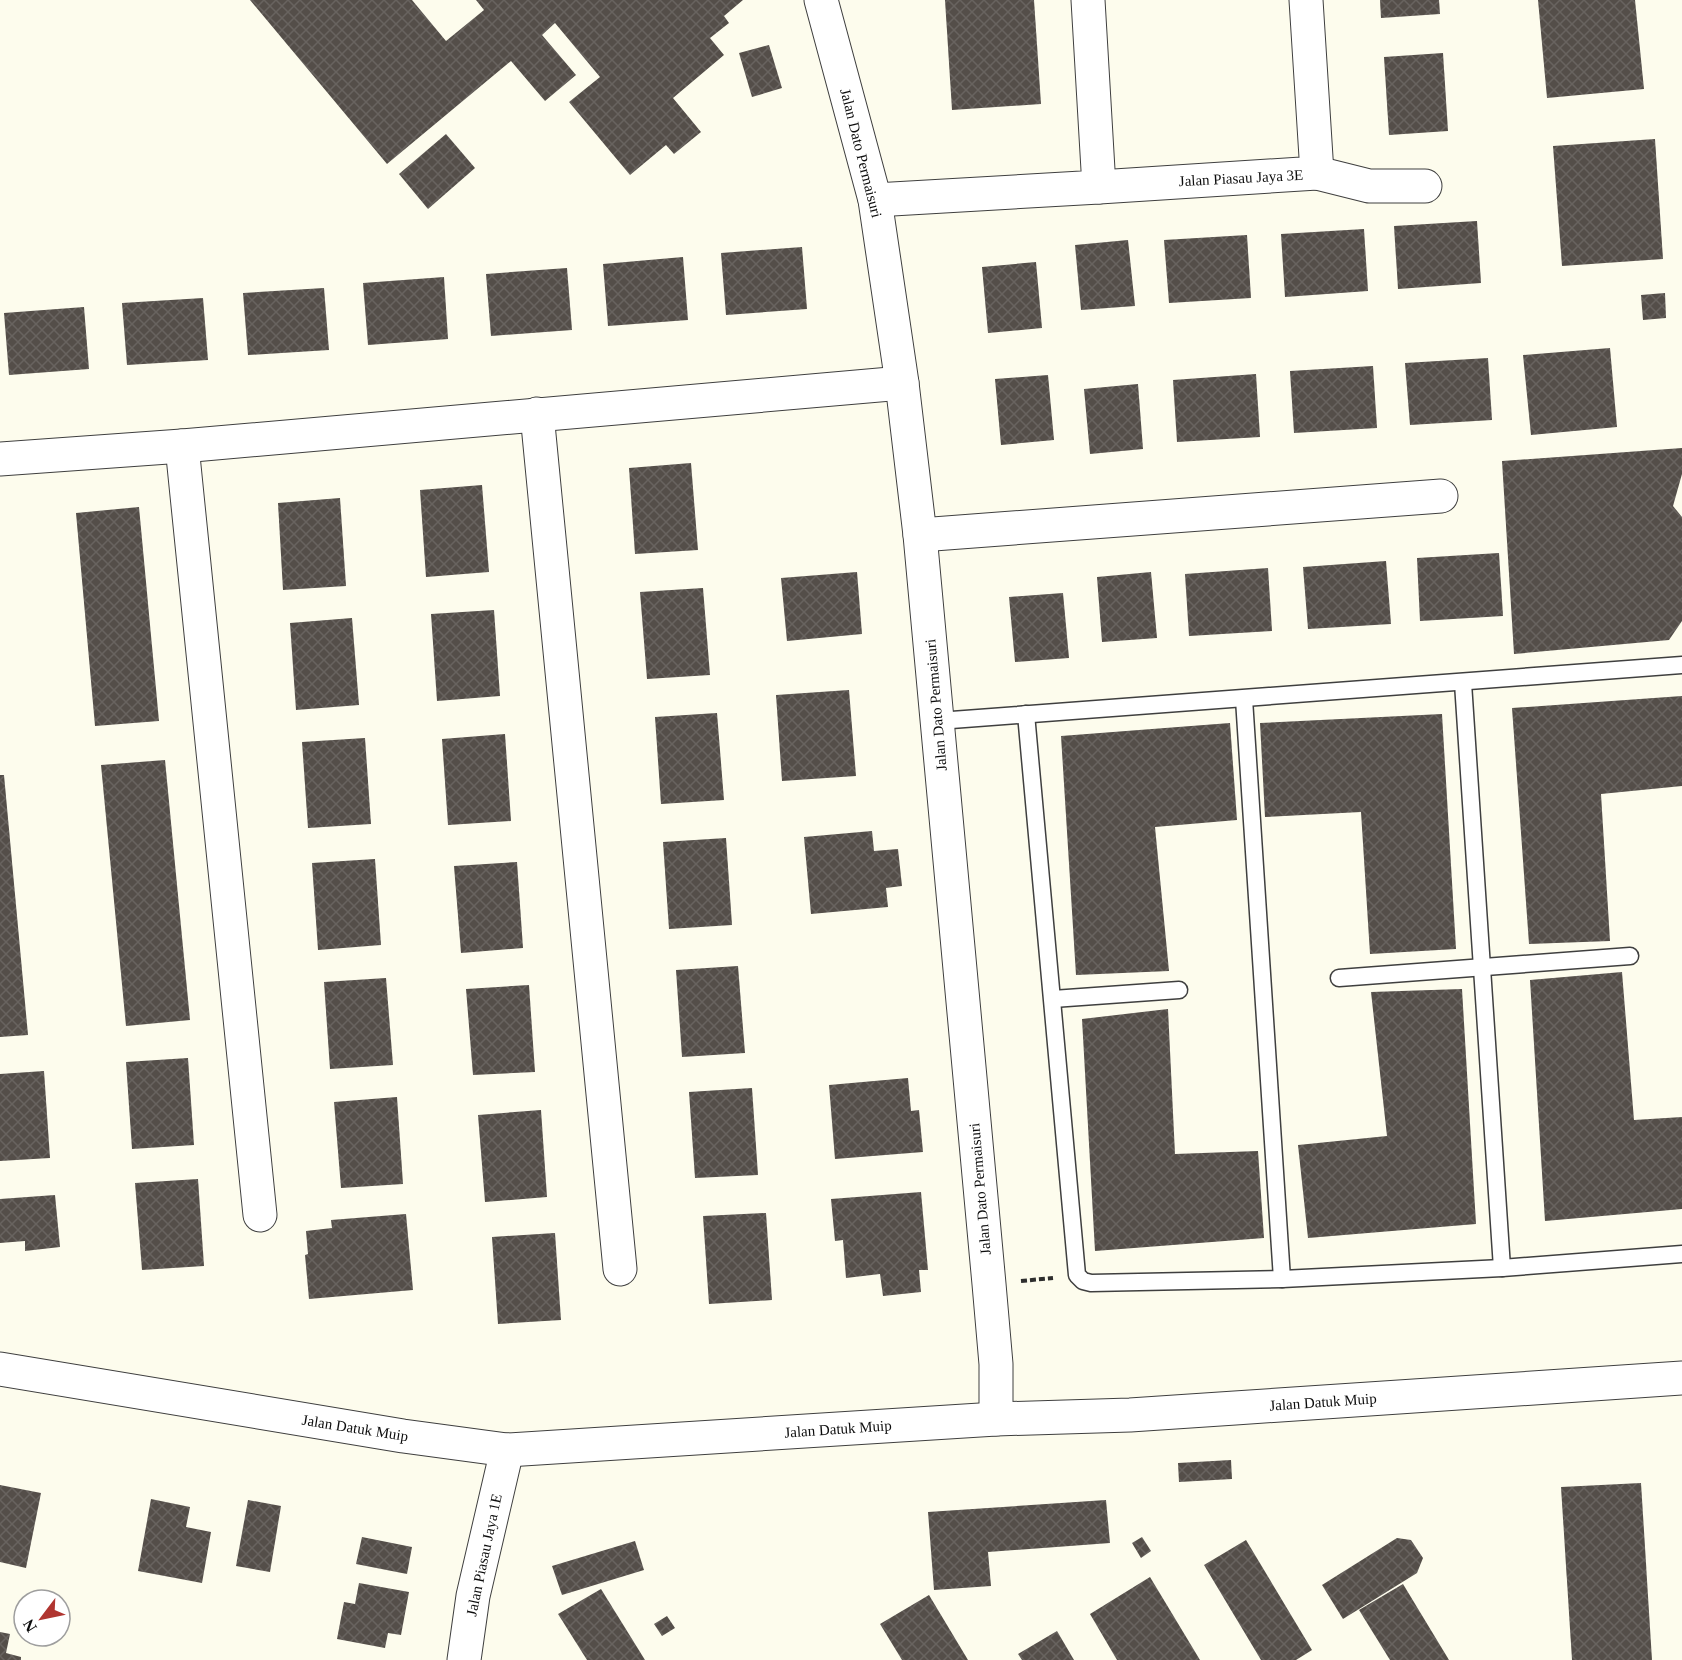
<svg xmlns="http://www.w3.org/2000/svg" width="1682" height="1660" font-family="Georgia,serif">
	<defs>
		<pattern id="building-cross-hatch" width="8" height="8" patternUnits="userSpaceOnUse" patternTransform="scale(1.5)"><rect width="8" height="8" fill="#544e49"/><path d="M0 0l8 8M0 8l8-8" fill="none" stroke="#68635f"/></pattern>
	</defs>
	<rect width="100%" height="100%" fill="#fdfced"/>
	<g fill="url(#building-cross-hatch)">
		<path d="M250 0H412L446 41 484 10 476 0H743L724 16 729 23 710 38 724 55 673 98 701 132 674 154 666 145 630 175 569 102 600 77 555 23 542 35 576 75 545 101 511 61 387 164Z"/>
		<path d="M945 0H1034L1041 104 952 110Z"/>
		<path d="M1380 0H1439L1440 14 1381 18Z"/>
		<path d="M1538 0H1635L1644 89 1547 98Z"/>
		<path d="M769 45 782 88 752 97 739 53Z"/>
		<path d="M1443 53 1448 131 1389 135 1384 57Z"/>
		<path d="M446 134 475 168 428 209 399 174Z"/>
		<path d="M1655 139 1663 259 1562 266 1553 146Z"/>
		<path d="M1477 221 1481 283 1398 289 1394 226Z"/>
		<path d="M1364 229 1368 291 1285 297 1281 234Z"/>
		<path d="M1247 235 1251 298 1169 303 1164 240Z"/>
		<path d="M1128 240 1135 306 1081 310 1075 245Z"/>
		<path d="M802 247 807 309 726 315 721 253Z"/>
		<path d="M683 257 688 320 608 326 603 264Z"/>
		<path d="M1036 262 1042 328 988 333 982 267Z"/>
		<path d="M567 268 572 330 491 336 486 274Z"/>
		<path d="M444 277 448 339 368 345 363 283Z"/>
		<path d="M324 288 329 350 248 355 243 293Z"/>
		<path d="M1665 293 1666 318 1643 320 1641 295Z"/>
		<path d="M203 298 208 360 127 365 122 303Z"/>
		<path d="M84 307 89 369 9 375 4 313Z"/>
		<path d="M1610 348 1617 427 1531 435 1523 355Z"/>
		<path d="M1488 358 1492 420 1410 425 1405 363Z"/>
		<path d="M1373 366 1377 428 1294 433 1290 371Z"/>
		<path d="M1256 374 1260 437 1177 442 1173 380Z"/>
		<path d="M1048 375 1054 440 1001 445 995 379Z"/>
		<path d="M1138 384 1143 449 1090 454 1084 389Z"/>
		<path d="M1682 448V474L1673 506 1682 517V621L1669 640 1514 654 1502 461Z"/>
		<path d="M691 463 698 550 635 554 629 468Z"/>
		<path d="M482 485 489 572 426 577 420 490Z"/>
		<path d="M340 498 346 586 283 590 278 503Z"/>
		<path d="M139 507 159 721 95 726 76 513Z"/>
		<path d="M1499 553 1503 616 1420 621 1417 558Z"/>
		<path d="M1386 561 1391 624 1308 629 1303 567Z"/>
		<path d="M1268 568 1272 631 1189 636 1185 574Z"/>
		<path d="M857 572 862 634 787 641 781 578Z"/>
		<path d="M1151 572 1157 638 1102 642 1097 577Z"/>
		<path d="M703 588 710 675 647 679 640 592Z"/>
		<path d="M1063 593 1069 658 1015 662 1009 597Z"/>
		<path d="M494 610 500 696 437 701 431 614Z"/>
		<path d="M352 618 359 705 296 710 290 623Z"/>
		<path d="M849 690 856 776 782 781 776 695Z"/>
		<path d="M1682 696V786L1601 794 1610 941 1529 944 1512 708Z"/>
		<path d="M717 713 724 800 661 804 655 717Z"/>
		<path d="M1442 714 1456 949 1370 954 1361 812 1265 817 1260 723Z"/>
		<path d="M1230 723 1237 820 1155 827 1169 971 1076 975 1061 736Z"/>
		<path d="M505 734 511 821 448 825 442 739Z"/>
		<path d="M365 738 371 824 308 828 302 742Z"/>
		<path d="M165 760 190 1020 126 1026 101 765Z"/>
		<path d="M0 775H4L28 1035 0 1037Z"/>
		<path d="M872 831 874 851 898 849 902 886 886 888 888 907 811 914 804 837Z"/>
		<path d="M726 838 732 925 669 929 663 842Z"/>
		<path d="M375 859 381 945 318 950 312 863Z"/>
		<path d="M517 862 523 948 461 953 454 866Z"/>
		<path d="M738 966 745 1053 682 1057 676 970Z"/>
		<path d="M1622 972 1634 1120 1682 1117V1209L1545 1221 1530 980Z"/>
		<path d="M386 978 393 1065 330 1069 324 982Z"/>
		<path d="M529 985 535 1072 473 1075 466 989Z"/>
		<path d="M1462 989 1476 1224 1308 1238 1298 1145 1387 1136 1371 992Z"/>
		<path d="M1168 1009 1175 1154 1258 1151 1264 1238 1095 1251 1082 1019Z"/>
		<path d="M188 1058 194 1145 132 1149 126 1062Z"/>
		<path d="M44 1071 50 1158 0 1161V1074Z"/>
		<path d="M908 1078 911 1111 919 1110 923 1152 835 1159 829 1085Z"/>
		<path d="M752 1088 758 1175 695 1178 689 1092Z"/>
		<path d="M397 1097 403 1184 341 1188 334 1102Z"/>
		<path d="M541 1110 547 1197 485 1202 478 1115Z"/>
		<path d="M198 1179 204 1266 142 1270 135 1183Z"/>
		<path d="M921 1192 928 1270H919L921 1292 883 1296 880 1274 846 1278 843 1240 835 1241 831 1199Z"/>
		<path d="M55 1195 60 1247 25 1251V1241L0 1243V1199Z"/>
		<path d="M766 1213 772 1300 709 1304 703 1216Z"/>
		<path d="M406 1214 413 1290 309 1299 305 1255 308 1254 306 1231 332 1228 331 1220Z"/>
		<path d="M555 1233 561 1320 498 1324 492 1237Z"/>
		<path d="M1231 1460 1232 1479 1179 1482 1178 1463Z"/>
		<path d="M1641 1483 1652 1660H1572L1561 1487Z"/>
		<path d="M0 1485 41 1493 26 1568 0 1562Z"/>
		<path d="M151 1499 190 1507 186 1527 211 1532 202 1583 138 1571Z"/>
		<path d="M248 1500 281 1506 270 1572 236 1566Z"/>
		<path d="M1106 1500 1110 1543 988 1552 991 1586 934 1590 928 1512Z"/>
		<path d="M362 1537 412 1547 407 1574 356 1564Z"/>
		<path d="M1142 1537 1151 1551 1141 1558 1132 1543Z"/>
		<path d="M1397 1538 1411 1540 1423 1558 1417 1573 1343 1619 1322 1585Z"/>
		<path d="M1246 1540 1312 1650 1296 1660H1261L1204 1565Z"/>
		<path d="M635 1541 644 1570 562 1595 552 1566Z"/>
		<path d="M1150 1577 1200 1660H1117L1090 1614Z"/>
		<path d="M359 1583 409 1592 401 1635 388 1633 385 1648 337 1639 344 1602 355 1604Z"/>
		<path d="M1403 1584 1449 1660H1390L1359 1610Z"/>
		<path d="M601 1589 645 1660H587L558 1614Z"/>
		<path d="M929 1595 968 1660H902L880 1624Z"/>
		<path d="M667 1616 675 1628 662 1636 654 1624Z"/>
		<path d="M1057 1631 1074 1660H1022L1018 1654Z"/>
		<path d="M0 1632 10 1634 6 1653 21 1657V1660H0Z"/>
	</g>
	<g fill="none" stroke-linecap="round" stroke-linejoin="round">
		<g stroke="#3f3f3f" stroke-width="19">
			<g id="service">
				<path d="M1463 683 1502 1268"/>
				<path d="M1244 699 1282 1279"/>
				<path d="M1026 714 1077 1275 1083 1281 1091 1283 1282 1279 1502 1268 1682 1254"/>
				<path d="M938 721 1682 665"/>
				<path d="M1339 978 1630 956"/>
				<path d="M1053 999 1179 990"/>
			</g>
		</g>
		<g stroke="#3f3f3f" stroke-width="35">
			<g id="minor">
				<path d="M821 0 875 200 902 383 920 535 989 1284 996 1364V1419"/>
				<path d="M1317 173 1369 186H1425"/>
				<path d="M1099 187 1317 173 1306 0"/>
				<path d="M875 200 1099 187 1088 0"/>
				<path d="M537 414 620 1269"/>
				<path d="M182 446 260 1215"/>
				<path d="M0 459 182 446 902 383"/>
				<path d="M920 535 1441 496"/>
				<path d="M0 1369 403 1436 507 1450 996 1419 1130 1415 1235 1408 1682 1378"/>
				<path d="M464 1660 473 1596 507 1450"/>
			</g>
		</g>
		<path stroke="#2e2e2e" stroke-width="4" stroke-dasharray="6 3" stroke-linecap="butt" d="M1021 1281 1053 1278"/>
		<use href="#service" stroke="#fff" stroke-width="16"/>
		<use href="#minor" stroke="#fff" stroke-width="33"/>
	</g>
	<g text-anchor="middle" stroke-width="6" stroke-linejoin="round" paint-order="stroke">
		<g font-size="15" fill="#0c0c0c" stroke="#fff">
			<text transform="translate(861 153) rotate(76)" y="5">Jalan Dato Permaisuri</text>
			<text transform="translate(1241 178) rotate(-3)" y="5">Jalan Piasau Jaya 3E</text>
			<text transform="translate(936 705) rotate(-95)" y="5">Jalan Dato Permaisuri</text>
			<text transform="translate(980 1189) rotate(-95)" y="5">Jalan Dato Permaisuri</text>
			<text transform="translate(1323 1402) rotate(-4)" y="5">Jalan Datuk Muip</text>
			<text transform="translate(355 1428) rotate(9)" y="5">Jalan Datuk Muip</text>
			<text transform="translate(838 1429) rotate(-4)" y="5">Jalan Datuk Muip</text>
			<text transform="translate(484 1555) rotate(-78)" y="5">Jalan Piasau Jaya 1E</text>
		</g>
	</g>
	<g transform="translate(42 1618) rotate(238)"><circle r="28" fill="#ffffff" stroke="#9e9e9e" stroke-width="1.5"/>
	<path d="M0-4.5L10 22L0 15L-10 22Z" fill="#b03530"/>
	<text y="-9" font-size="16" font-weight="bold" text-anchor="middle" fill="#0c0c0c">N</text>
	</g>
</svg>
